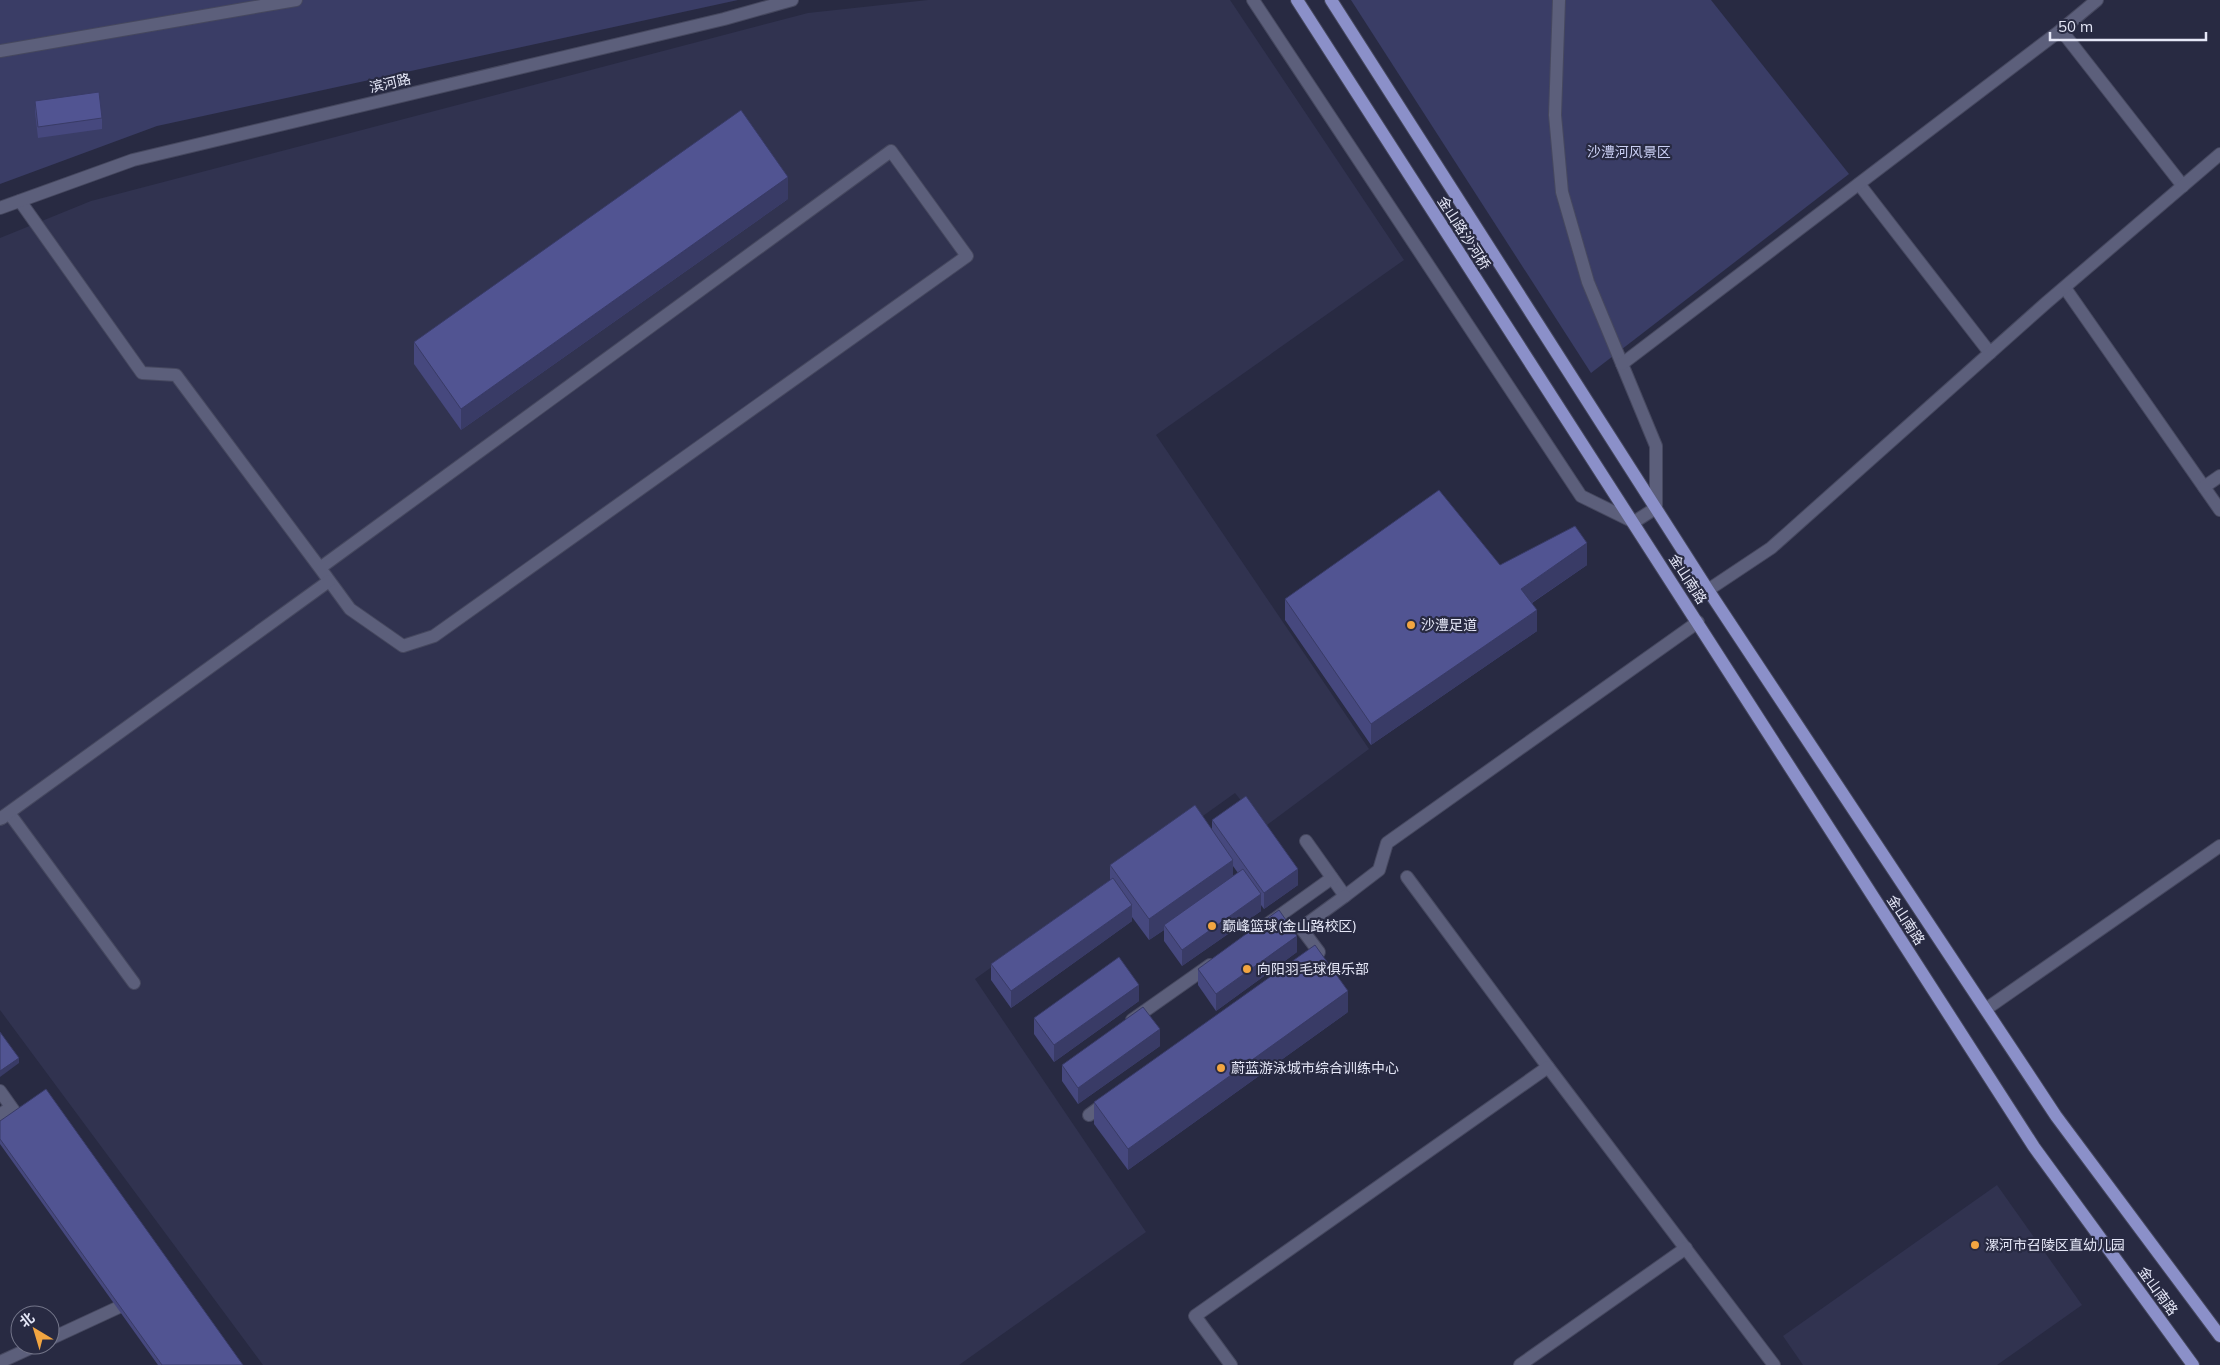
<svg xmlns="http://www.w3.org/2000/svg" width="2220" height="1365" font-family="Mulish,'Noto Sans SC',sans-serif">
	<rect width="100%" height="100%" fill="#282a42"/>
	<g fill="#313350">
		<path d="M928 0H1230L1404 260 1156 435 1369 749 1263 828 1235 793 975 979 1146 1232 959 1365H263L0 1010V238L91 201 808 13Z"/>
		<path d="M1997 1185 2082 1305 1997 1365H1803L1783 1336Z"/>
	</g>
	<g fill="#3a3d66">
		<path d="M0 0H738L157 126 0 184Z"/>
		<path d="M1351 0H1711L1849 174 1591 373Z"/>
	</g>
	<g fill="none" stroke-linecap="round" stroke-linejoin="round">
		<g stroke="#46485f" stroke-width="14">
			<g id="minor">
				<path d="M1253 0 1581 496 1634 522 1656 508V446L1588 282 1562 192 1555 115 1559 0"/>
				<path d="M2061 30 2183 186"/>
				<path d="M0 51 296 0"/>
				<path d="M1859 184 1990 353"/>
				<path d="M20 201 142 373 176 375 320 568 350 609 403 646 434 636 967 256 891 151 320 568"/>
				<path d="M0 208 133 160 724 19 792 0"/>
				<path d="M2065 288 2220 510"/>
				<path d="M1622 364 2061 30 2097 0"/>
				<path d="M2204 487 2220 476"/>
				<path d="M1708 590 1771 548 2046 303 2220 154"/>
				<path d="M2 818 9 813 134 983"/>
				<path d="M0 819 329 581"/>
				<path d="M1306 841 1345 896 1379 870 1387 843 1698 622"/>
				<path d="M1407 877 1548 1067 1774 1365"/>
				<path d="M1269 923 1332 878"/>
				<path d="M1312 957 1319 952 1301 928 1345 896"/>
				<path d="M1986 1009 2220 846"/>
				<path d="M1132 1020 1210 965"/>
				<path d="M0 1091 24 1125"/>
				<path d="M0 1115 11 1107"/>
				<path d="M1089 1115 1108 1101"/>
				<path d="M50 1339 132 1301"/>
				<path d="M0 1362 37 1345"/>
				<path d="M1231 1365 1195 1316 1548 1067"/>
				<path d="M1520 1365 1686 1248"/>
			</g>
		</g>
		<g stroke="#46485f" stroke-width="14">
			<g id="major">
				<path d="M1297 0 2034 1147 2193 1365"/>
				<path d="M1331 0 1708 590 2056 1116 2220 1336"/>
			</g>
		</g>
		<use href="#minor" stroke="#5c5f7b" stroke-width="12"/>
		<use href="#major" stroke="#8b90c9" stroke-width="12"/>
	</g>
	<g fill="#46487e" fill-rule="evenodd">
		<path d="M35 101 102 118V129L38 138 35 112Z"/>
		<path d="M788 199 461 430 414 364V342Z"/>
		<path d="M1500 565H1587L1532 603 1537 631 1371 745 1285 620V599Z"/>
		<path d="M1212 820 1298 885 1264 909 1261 905V911L1182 966 1164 941V930L1149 940 1132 917V921L1011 1008 991 980V964L1110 880V865L1212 829ZM1233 866 1238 873 1233 876Z"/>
		<path d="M1297 952 1216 1011 1198 985V969Z"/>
		<path d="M1139 1001 1054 1062 1034 1034V1018Z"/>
		<path d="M1348 1012 1128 1170 1094 1124V1102Z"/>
		<path d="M1160 1046 1078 1104 1062 1081V1065Z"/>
		<path d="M0 1121 243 1365H158L0 1144Z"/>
	</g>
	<g fill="#393b66">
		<path d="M788 177V199L461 430V409Z"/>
		<path d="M1587 543V565L1521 610V589Z"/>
		<path d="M1537 610V631L1371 745V724Z"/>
		<path d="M1233 860V881L1164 925V930L1149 940V919Z"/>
		<path d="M1298 869V885L1264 909V893Z"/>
		<path d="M1261 894V911L1182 966V950Z"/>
		<path d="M1132 905V921L1011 1008V991Z"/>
		<path d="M1297 936V952L1216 1011V994Z"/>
		<path d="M1139 985V1001L1054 1062V1045Z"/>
		<path d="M1348 991V1012L1128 1170V1149Z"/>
		<path d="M1160 1029V1046L1078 1104V1088Z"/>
		<path d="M19 1058V1063L0 1077V1071Z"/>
	</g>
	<g fill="#515492" stroke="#393b66">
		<path d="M99 92 102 118 38 127 35 101Z"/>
		<path d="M741 110 788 177 461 409 414 342Z"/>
		<path d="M1439 490 1500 565 1575 526 1587 543 1521 589 1537 610 1371 724 1285 599Z"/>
		<path d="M1246 796 1298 869 1264 893 1212 820Z"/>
		<path d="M1195 805 1233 860 1149 919 1110 865Z"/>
		<path d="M1243 869 1261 894 1182 950 1164 925Z"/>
		<path d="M1113 878 1132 905 1011 991 991 964Z"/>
		<path d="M1279 910 1297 936 1216 994 1198 969Z"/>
		<path d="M1315 945 1348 991 1128 1149 1094 1102Z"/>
		<path d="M1119 957 1139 985 1054 1045 1034 1018Z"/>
		<path d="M1143 1007 1160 1029 1078 1088 1062 1065Z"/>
		<path d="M0 1032 19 1058 0 1071Z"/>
		<path d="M46 1089 243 1365H162L0 1139V1121Z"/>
	</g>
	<g fill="#f2a541" stroke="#282a42" stroke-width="2">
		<circle cx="1411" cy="625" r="5"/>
		<circle cx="1212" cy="926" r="5"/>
		<circle cx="1247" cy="969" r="5"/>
		<circle cx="1221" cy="1068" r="5"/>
		<circle cx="1975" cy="1245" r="5"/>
	</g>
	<g text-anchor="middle" stroke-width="4.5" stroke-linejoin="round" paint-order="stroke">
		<g font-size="14" fill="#e5e7f7" stroke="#282a42">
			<text transform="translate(390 83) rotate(-13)" y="5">滨河路</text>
			<text transform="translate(1464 233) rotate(57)" y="5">金山路沙河桥</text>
			<text transform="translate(1688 579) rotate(57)" y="5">金山南路</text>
			<text transform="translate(1906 920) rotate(57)" y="5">金山南路</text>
			<text transform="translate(2158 1291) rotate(54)" y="5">金山南路</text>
		</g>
		<g font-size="14" fill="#cbd0f5" stroke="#282a42">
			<text x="1629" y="157">沙澧河风景区</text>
		</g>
		<g font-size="14" fill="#e5e7f7" stroke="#282a42" text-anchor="start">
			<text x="1421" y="630">沙澧足道</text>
			<text x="1222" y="931">巅峰篮球(金山路校区)</text>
			<text x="1257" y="974">向阳羽毛球俱乐部</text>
			<text x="1231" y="1073">蔚蓝游泳城市综合训练中心</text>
			<text x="1985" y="1250">漯河市召陵区直幼儿园</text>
		</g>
	</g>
	<g transform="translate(35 1330) rotate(322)"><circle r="24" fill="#282a42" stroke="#74768a"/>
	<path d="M0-4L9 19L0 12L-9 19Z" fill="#f2a541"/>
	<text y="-8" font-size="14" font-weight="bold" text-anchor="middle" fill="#e5e7f7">北</text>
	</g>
	<path d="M2050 32v8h156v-8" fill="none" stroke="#e5e7f7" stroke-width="2.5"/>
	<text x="2058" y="32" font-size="15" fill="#e5e7f7" stroke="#282a42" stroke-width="4" paint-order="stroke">50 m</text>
</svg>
